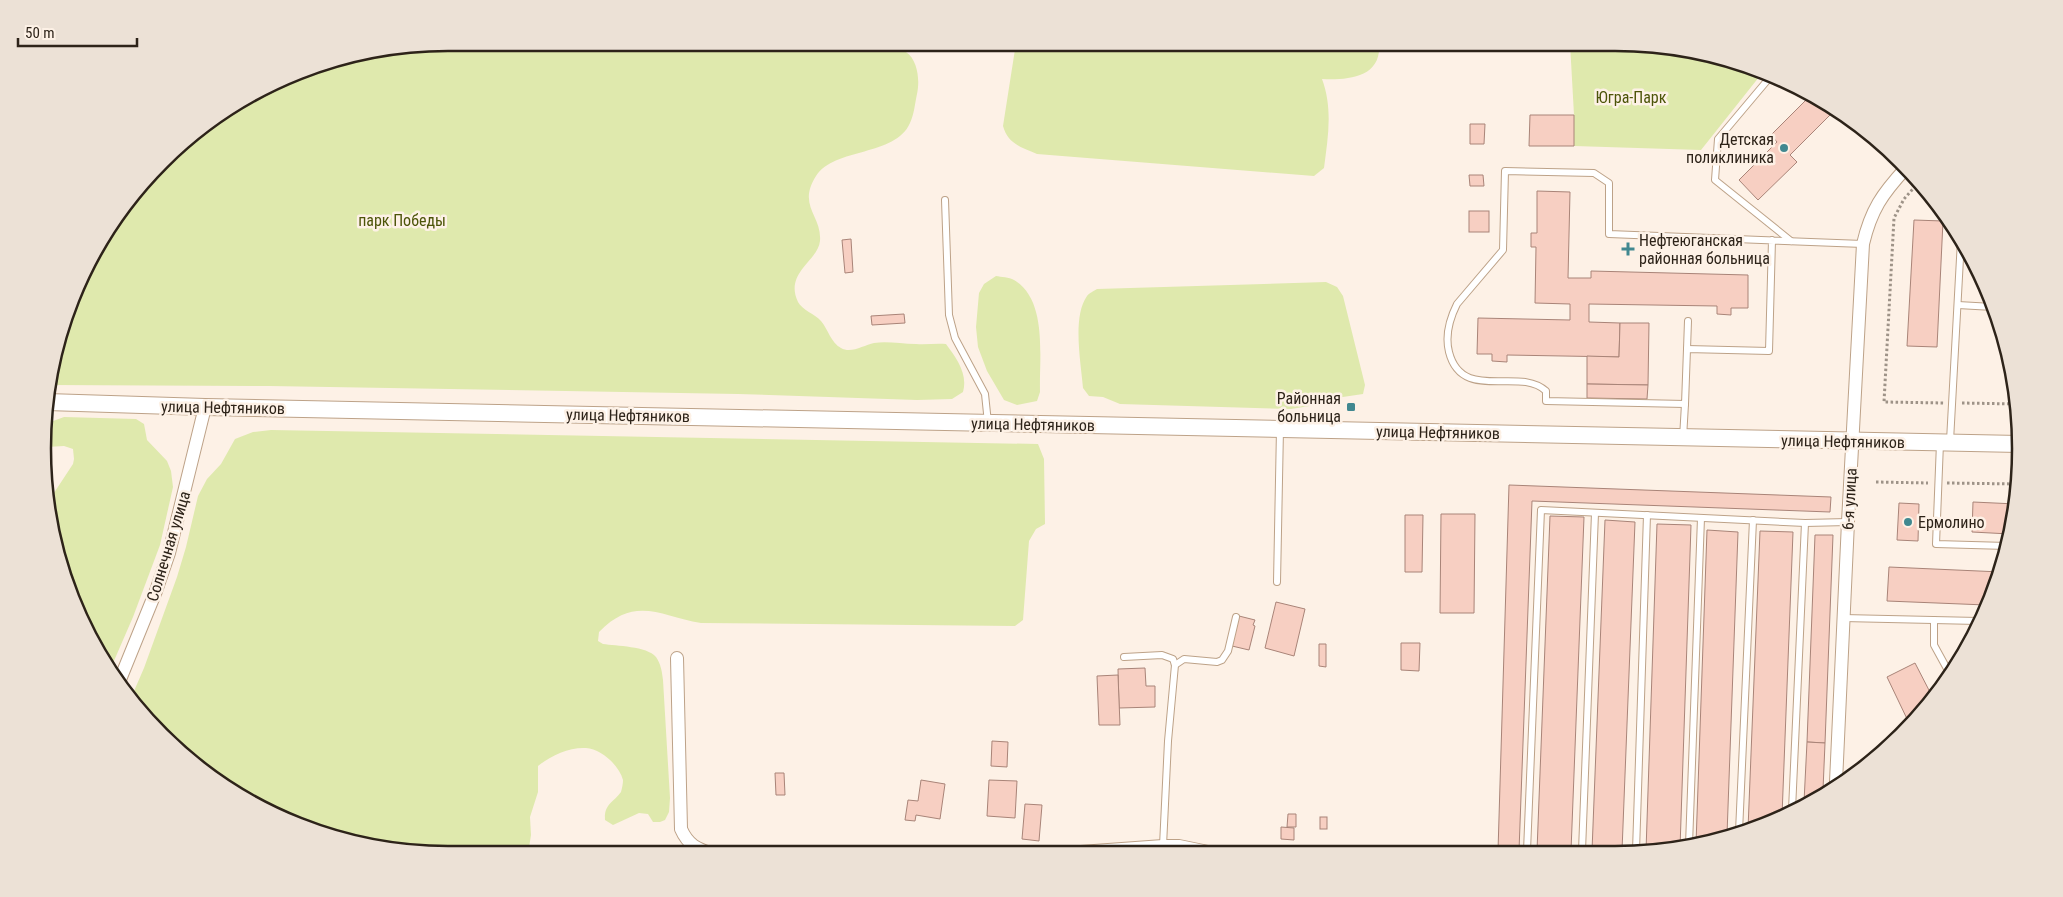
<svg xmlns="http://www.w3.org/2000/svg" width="2063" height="897" font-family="'Roboto Condensed',sans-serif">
	<rect width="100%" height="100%" fill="#fdf1e6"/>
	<g fill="#dfe9ad">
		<path d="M449 43H885C892 46 900 48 906 52 918 60 920 81 917 94 915 103 914 115 910 123 895 157 835 147 816 176 797 206 822 215 820 241 818 261 784 273 798 302 802 310 815 314 821 321 828 329 831 343 841 348 851 354 864 345 874 343 888 341 901 344 916 344 926 345 936 343 946 344 957 359 968 374 963 392L952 399 917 400 738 394 269 386 49 385 50 370 97 246 181 143 246 97 318 64Z"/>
		<path d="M1016 43H1379C1382 78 1348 80 1322 79 1333 109 1328 137 1324 168L1314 176 1037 154C1021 147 1008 144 1003 126Z"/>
		<path d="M1570 43H1615L1745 64 1763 72 1701 150 1574 146V115Z"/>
		<path d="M996 276C1001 277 1009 277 1014 280 1048 300 1039 358 1040 392L1037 401 1017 405 1004 400 987 371 978 347 976 327 979 293 984 284Z"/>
		<path d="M1326 282 1337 287 1343 296 1365 385 1363 394 1336 398 1322 404 1291 409 1120 404 1103 397 1089 396 1083 388C1081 363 1072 317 1087 296 1089 293 1094 291 1097 289Z"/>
		<path d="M64 417 136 419 144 424 147 440 167 461 171 471 173 487 160 545 133 617 110 670 97 652 50 527 48 502 73 464 74 459 73 449 64 446 47 447 43 443 45 424Z"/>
		<path d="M271 430 1038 444 1044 459 1045 524 1036 529 1029 541 1023 620 1015 626 701 623C660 616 635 595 599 632L598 641 603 644C616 646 647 646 656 657 661 664 662 672 663 680L670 798 669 812 665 820 660 822H653L648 814 639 813 613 825 605 820C604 804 613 803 621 792 622 788 623 784 623 780 619 765 601 749 586 748 569 747 550 756 538 766V792L530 817 531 835 528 854H449L318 833 201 770 143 716 131 698 144 668 177 577 186 547 198 496 207 479 221 464 235 439 253 432Z"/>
	</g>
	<g fill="#f7cfc2" stroke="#a98478">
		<path d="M1812 94 1835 110 1790 155 1797 162 1758 200 1739 180 1777 142 1771 135Z"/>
		<path d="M1530 115H1574V146H1529Z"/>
		<path d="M1470 124H1485L1484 144H1470Z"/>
		<path d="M1469 175H1483L1484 186H1470Z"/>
		<path d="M1537 191 1570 192 1568 278H1591V271L1748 275V308H1731V315L1717 314V306L1589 304V322L1620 323 1619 357 1507 355V362L1492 361V354H1477L1478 318 1570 320V304L1535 303 1536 247H1531V233H1537Z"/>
		<rect x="1469" y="211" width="20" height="21"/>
		<path d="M1914 220 1943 221 1937 347 1907 346Z"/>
		<path d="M851 239 853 272 845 273 842 240Z"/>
		<path d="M904 314 905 323 872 325 871 316Z"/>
		<path d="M1620 323H1649L1648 385 1587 384V356L1619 357Z"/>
		<path d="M1587 384 1648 385 1647 399 1587 398Z"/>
		<path d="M1509 485 1831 497 1830 512 1532 501 1519 851H1498Z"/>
		<path d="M1973 502 2016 504 2010 534 1972 532Z"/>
		<path d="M1899 503 1919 504 1918 541 1897 540Z"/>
		<path d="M1441 514H1475L1474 613H1440Z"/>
		<path d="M1405 515H1423L1422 572H1405Z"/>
		<path d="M1550 516 1584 517 1571 851H1537Z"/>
		<path d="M1605 520 1635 522 1622 851H1592Z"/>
		<path d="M1657 524 1691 525 1680 848 1668 851H1646Z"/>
		<path d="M1707 530 1738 532 1727 835 1696 844Z"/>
		<path d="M1760 531 1793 532 1782 816 1770 823 1748 829Z"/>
		<path d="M1815 535H1833L1825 743 1807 742Z"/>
		<path d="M1889 567 2001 572 1986 605 1887 601Z"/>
		<path d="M1276 602 1305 609 1294 656 1265 648Z"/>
		<path d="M1239 616 1255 620 1253 625 1255 626 1249 650 1232 646Z"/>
		<path d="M1401 643H1420L1419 671 1401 670Z"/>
		<path d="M1319 644H1326V667L1319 666Z"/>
		<path d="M1915 663 1932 696 1909 723 1887 677Z"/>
		<path d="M1145 668 1146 686H1155V707L1119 708 1118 669Z"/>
		<path d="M1118 675 1120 725H1099L1097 676Z"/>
		<path d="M992 741 1008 742 1007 767 991 766Z"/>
		<path d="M1807 742 1825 743 1823 790 1804 802Z"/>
		<path d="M775 773H784L785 795H776Z"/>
		<path d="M921 780 945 784 940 819 916 815 915 821 905 820 908 800 918 801Z"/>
		<path d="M989 780 1017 781 1015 818 987 816Z"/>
		<path d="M1025 804 1042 805 1039 841 1022 839Z"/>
		<path d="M1288 814H1296V827H1287Z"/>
		<rect x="1320" y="817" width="7" height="12"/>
		<path d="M1281 827 1294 828V840L1281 839Z"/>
	</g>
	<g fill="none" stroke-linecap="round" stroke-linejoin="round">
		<g stroke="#bda288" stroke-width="8">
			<g id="service">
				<path d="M1771 76 1718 139 1715 180 1791 241"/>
				<path d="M945 200 949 315 955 338 985 394 988 423"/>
				<path d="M1772 240 1769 351 1687 349 1685 404 1546 401V391C1519 366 1462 403 1449 352 1445 336 1450 318 1457 304L1503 250 1505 171 1594 173 1609 183V234L1863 244"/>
				<path d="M1958 305 1993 307"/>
				<path d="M1687 349 1688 321"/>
				<path d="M1683 438 1685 404"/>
				<path d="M1950 441 1961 240"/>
				<path d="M1940 443 1936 544 2007 546"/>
				<path d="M1277 582 1280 429"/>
				<path d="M1843 618 1978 621"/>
				<path d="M1934 620V645L1951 676"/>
				<path d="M1124 657 1162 655 1173 659 1175 665 1168 741 1163 846"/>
				<path d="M1175 665 1184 659 1217 662 1222 660 1228 651 1236 617"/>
				<path d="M1792 810 1805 523"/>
				<path d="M1739 832 1753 520"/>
				<path d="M1689 845 1701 518"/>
				<path d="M1527 851 1541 510 1805 523 1848 522"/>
				<path d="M1582 851 1595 513"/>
				<path d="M1636 851 1647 515"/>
			</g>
		</g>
		<g stroke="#bda288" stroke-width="14">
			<g id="minor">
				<path d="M677 658 681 829C688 845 697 849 713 854"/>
				<path d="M119 682 156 591 169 553 205 407"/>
				<path d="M1836 782 1848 522 1863 244C1871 210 1882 194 1906 168"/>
				<path d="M1067 853 1163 846H1179L1208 852"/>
			</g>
		</g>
		<g stroke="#bda288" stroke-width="18">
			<path id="tertiary" d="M47 402 205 407 2019 444"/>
		</g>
		<g stroke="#9e9388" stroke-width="3" stroke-dasharray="2.5 2.5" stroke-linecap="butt">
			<path d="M1919 182 1904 199 1894 218 1884 402 1944 403"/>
			<path d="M1962 403 2017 404"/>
			<path d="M1876 482 1928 483"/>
			<path d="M1947 483 2018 484"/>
		</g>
		<use href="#service" stroke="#fff" stroke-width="6"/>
		<use href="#minor" stroke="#fff" stroke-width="12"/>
		<use href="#tertiary" stroke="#fff" stroke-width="16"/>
	</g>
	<g fill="#418890" stroke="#fdf1e6" stroke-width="2">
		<circle cx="1784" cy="148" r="5"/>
		<path d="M1625.5 241.5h5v5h5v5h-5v5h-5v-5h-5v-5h5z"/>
		<rect x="1346" y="402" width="10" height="10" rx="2.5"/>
		<circle cx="1908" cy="522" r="5"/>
	</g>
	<g text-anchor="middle" stroke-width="5" stroke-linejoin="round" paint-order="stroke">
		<g font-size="16" fill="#4c5408" stroke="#fdf1e6">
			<text x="1631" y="103">Югра-Парк</text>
			<text x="402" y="226">парк Победы</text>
		</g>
		<g font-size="16" fill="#2d2319" stroke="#fdf1e6" text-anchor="end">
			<text x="1774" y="145">Детская<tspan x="1774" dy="18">поликлиника</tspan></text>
			<text x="1639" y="246" text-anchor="start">Нефтеюганская<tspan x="1639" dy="18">районная больница</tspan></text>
			<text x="1341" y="404">Районная<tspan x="1341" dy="18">больница</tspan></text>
			<text x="1918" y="528" text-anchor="start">Ермолино</text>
		</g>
		<g font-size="16" fill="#2d2319" stroke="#fdf1e6">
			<text transform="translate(223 407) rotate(1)" y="6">улица Нефтяников</text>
			<text transform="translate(628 415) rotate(1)" y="6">улица Нефтяников</text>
			<text transform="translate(1033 424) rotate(1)" y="6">улица Нефтяников</text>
			<text transform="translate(1438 432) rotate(1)" y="6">улица Нефтяников</text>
			<text transform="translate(1843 441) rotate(1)" y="6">улица Нефтяников</text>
			<text transform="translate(1849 499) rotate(-87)" y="6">6-я улица</text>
			<text transform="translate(168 546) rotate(-73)" y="6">Солнечная улица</text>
		</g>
	</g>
	<path d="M0 0H2063V897H0ZM448 51H1615A397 397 0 0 1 2012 448V449A397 397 0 0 1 1615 846H448A397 397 0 0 1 51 449V448A397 397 0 0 1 448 51Z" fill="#ece1d6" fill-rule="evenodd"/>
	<path fill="none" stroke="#2d2319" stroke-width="2.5" d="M448 51H1615A397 397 0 0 1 2012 448V449A397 397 0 0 1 1615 846H448A397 397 0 0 1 51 449V448A397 397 0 0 1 448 51Z"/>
	<path d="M18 38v8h119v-8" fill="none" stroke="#2d2319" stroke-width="2.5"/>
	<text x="25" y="38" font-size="15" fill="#2d2319" stroke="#fdf1e6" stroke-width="4" paint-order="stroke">50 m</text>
</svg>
